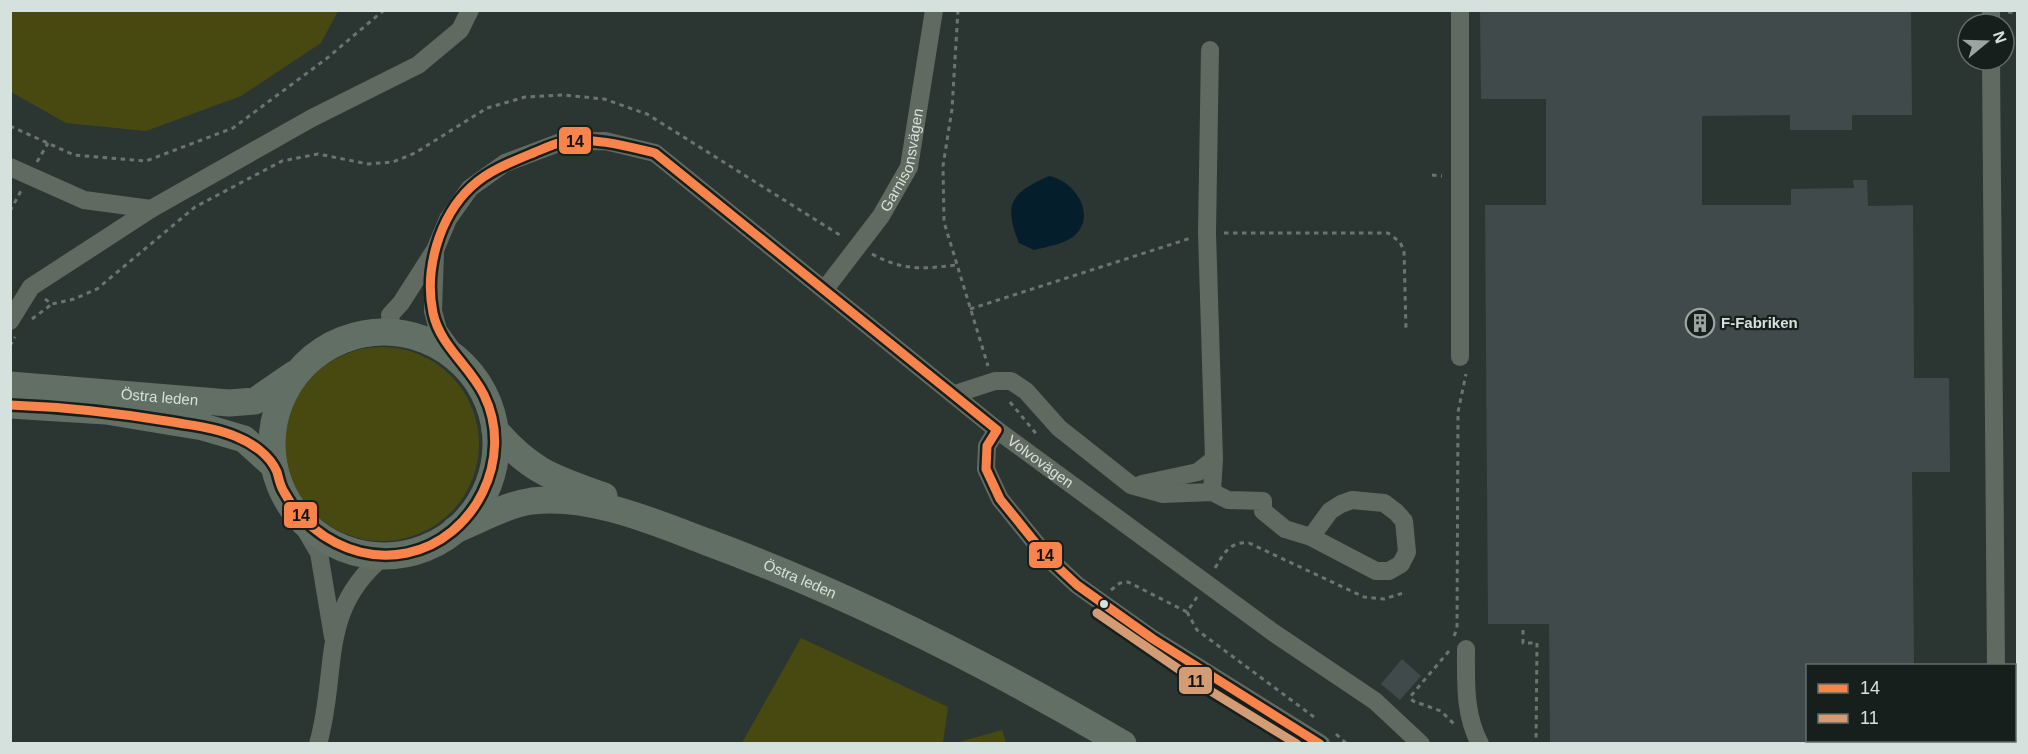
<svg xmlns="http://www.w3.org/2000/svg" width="2028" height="754" font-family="Helvetica,sans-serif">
	<rect width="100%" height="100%" fill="#2b3633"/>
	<g fill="#484911">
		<path d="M11 10H338V11L321 43 241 96 146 131 66 123 11 92Z"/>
		<circle cx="382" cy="444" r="97"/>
		<path d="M801 638 948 707 943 743H742Z"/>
		<path d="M1002 730 1006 743H956Z"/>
	</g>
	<path fill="#041e2b" d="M1049 176C1074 180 1098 215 1074 236 1064 244 1046 247 1034 250L1019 243C1003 203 1011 193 1049 176Z"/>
	<g fill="#414a4a">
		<path d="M1480 10H1911L1912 115H1852V130H1790V115L1702 116V205H1791V189L1854 188 1853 180H1867L1868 206 1913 205 1914 378H1949L1950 472H1912L1914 666H1808V744H1550L1549 624H1488L1485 205H1546V99H1481Z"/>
		<path d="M1402 659 1421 676 1400 700 1381 684Z"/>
	</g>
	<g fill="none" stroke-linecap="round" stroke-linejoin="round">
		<g stroke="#6c746e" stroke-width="3" stroke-dasharray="4.5 4.5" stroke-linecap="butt">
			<path d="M958 10 952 109 943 166 944 222 988 366"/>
			<path d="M2008 12 2018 13"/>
			<path d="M10 126 74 155 146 161 233 128 326 59 384 10"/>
			<path d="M37 162 48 143"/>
			<path d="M1432 175 1442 176"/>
			<path d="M10 211 22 189"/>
			<path d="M1224 233H1388L1400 242 1404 251 1406 330"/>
			<path d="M872 254C903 271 922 269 956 265"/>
			<path d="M45 299 52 304 74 299 97 289 195 207 282 161 318 154 368 164 393 162 415 153 487 108 525 97 563 95 604 99 647 114 843 237"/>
			<path d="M970 309 1191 238"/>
			<path d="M32 319 52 304"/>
			<path d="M10 346 15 337"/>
			<path d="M1010 402 1038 436"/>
			<path d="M1215 568C1224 553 1230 541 1249 543L1364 597 1384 599 1403 593"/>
			<path d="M1111 590 1120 583 1128 582 1187 612"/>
			<path d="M1197 597 1187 612 1197 630 1314 717"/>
			<path d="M1523 630V643H1537L1536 744"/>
			<path d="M1454 636 1457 629 1458 412 1466 374"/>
			<path d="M1449 651 1410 697 1413 701 1441 711 1454 724"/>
			<path d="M1336 734 1347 744"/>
		</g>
		<g stroke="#616a60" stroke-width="18">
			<path d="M1460 10V357"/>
			<path d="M1991 10V24"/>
			<path d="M1210 50 1207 233 1214 459 1212 492"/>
			<path d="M1991 60 1996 666"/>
			<path d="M10 167 84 200 151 209"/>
			<path d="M435 252 433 311 438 330 461 362"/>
			<path id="s1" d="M825 289 881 216 909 167 934 10"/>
			<path d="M10 321 31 287 151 209 312 118 418 65 460 30 470 10"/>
			<path id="s2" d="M392 332 390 315 401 303 435 250 448 219 470 188 505 163 561 142 605 141 655 153 997 430 1274 633 1375 701 1421 744"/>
			<path d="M955 394 995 381H1011L1026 391 1059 428 1131 485 1163 494 1212 492 1228 500 1263 501V511L1285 529 1311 537 1376 571H1389L1401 564 1407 552 1404 521 1396 512 1384 503 1352 500 1341 504 1330 511 1311 537"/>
			<path d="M997 430 987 446 986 469 1000 499 1047 557 1077 585 1153 639 1321 744"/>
			<path d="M1142 484 1198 472 1214 459"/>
			<path d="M295 512 319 553 333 637"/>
			<path d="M1466 649C1466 682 1464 714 1480 744"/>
			<path d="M1997 740V744"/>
			<path d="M318 744C339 671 317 611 384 556"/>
		</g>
		<g stroke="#626f64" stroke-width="27">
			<circle cx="384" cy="444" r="112"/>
			<path id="s3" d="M10 385 229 403 255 401 294 374"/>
			<path d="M10 405 106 411 203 427 244 439 274 466"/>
			<path d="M495 430C531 472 554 478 604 496"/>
			<path id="s4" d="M455 530C480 520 505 505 532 501 590 494 654 522 707 542 853 596 989 665 1123 744"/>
		</g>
		<g stroke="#171f1c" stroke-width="14">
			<path id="bus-1" d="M10 405C65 407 119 413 173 422 195 426 217 428 237 437 252 443 270 455 277 472 279 479 280 486 284 492 308 536 357 563 407 553 475 539 515 458 484 395 470 366 440 346 433 313 424 270 439 217 471 187 488 171 511 162 533 153 543 149 553 144 563 142 594 137 626 146 655 153L997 430 987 446 986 469 1000 499 1047 557 1077 585 1153 639 1320 744"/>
		</g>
		<g stroke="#171f1c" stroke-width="14">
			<path id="bus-2" d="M1097 613 1209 690 1297 744"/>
		</g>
		<use href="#bus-1" stroke="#f8844c" stroke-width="9"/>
		<use href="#bus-2" stroke="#d39c74" stroke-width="9"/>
	</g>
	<defs>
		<g id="building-ring" transform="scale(1.5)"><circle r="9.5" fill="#171f1c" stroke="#9aa5a2" stroke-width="1.5"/><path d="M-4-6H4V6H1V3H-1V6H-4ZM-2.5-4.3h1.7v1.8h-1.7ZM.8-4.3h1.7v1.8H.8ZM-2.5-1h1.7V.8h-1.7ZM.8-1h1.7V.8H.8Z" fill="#9aa5a2"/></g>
	</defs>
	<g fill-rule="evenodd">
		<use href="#building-ring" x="1700" y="323"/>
	</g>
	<circle fill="#d5e1dd" stroke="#171f1c" stroke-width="2" cx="1104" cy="604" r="5"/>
	<g text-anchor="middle" stroke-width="4.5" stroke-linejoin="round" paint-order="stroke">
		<g font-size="15" fill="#d5e1dd" stroke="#171f1c">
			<text dy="5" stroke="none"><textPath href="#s1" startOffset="153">Garnisonsvägen</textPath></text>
			<text dy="5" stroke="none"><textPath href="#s3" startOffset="150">Östra leden</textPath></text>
			<text dy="5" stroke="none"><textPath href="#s2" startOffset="860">Volvovägen</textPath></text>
			<text dy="5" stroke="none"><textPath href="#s4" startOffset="364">Östra leden</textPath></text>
		</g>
		<g font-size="15" font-weight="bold" fill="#d5e1dd" stroke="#171f1c" text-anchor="start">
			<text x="1721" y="328">F-Fabriken</text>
		</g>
	</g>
	<g stroke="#171f1c" stroke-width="2">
		<rect x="558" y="126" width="34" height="29" rx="6" fill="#f8844c"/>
		<rect x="283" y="501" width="35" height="28" rx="6" fill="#f8844c"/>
		<rect x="1028" y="541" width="35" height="28" rx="6" fill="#f8844c"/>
		<rect x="1178" y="666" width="35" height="29" rx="6" fill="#d39c74"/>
	</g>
	<g font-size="16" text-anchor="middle" font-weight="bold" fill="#111">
		<text x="575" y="147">14</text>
		<text x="301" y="521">14</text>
		<text x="1045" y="561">14</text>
		<text x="1196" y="687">11</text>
	</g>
	<rect width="2028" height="754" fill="none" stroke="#d5e1dd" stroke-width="24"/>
	<rect x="1806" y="664" width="210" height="78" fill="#171f1c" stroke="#636d69" stroke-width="1.5"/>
	<rect x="1818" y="684" width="30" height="9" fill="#f8844c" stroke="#636d69" stroke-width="1.5"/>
	<text x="1860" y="694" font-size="18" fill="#d5e1dd">14</text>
	<rect x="1818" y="714" width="30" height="9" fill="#d39c74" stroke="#636d69" stroke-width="1.5"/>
	<text x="1860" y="724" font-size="18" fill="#d5e1dd">11</text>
	<g transform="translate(1986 42) rotate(71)"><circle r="28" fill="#171f1c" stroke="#636d69" stroke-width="1.5"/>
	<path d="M0-4.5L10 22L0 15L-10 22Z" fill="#9aa5a2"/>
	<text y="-9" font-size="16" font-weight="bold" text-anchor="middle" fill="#d5e1dd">N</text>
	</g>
</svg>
